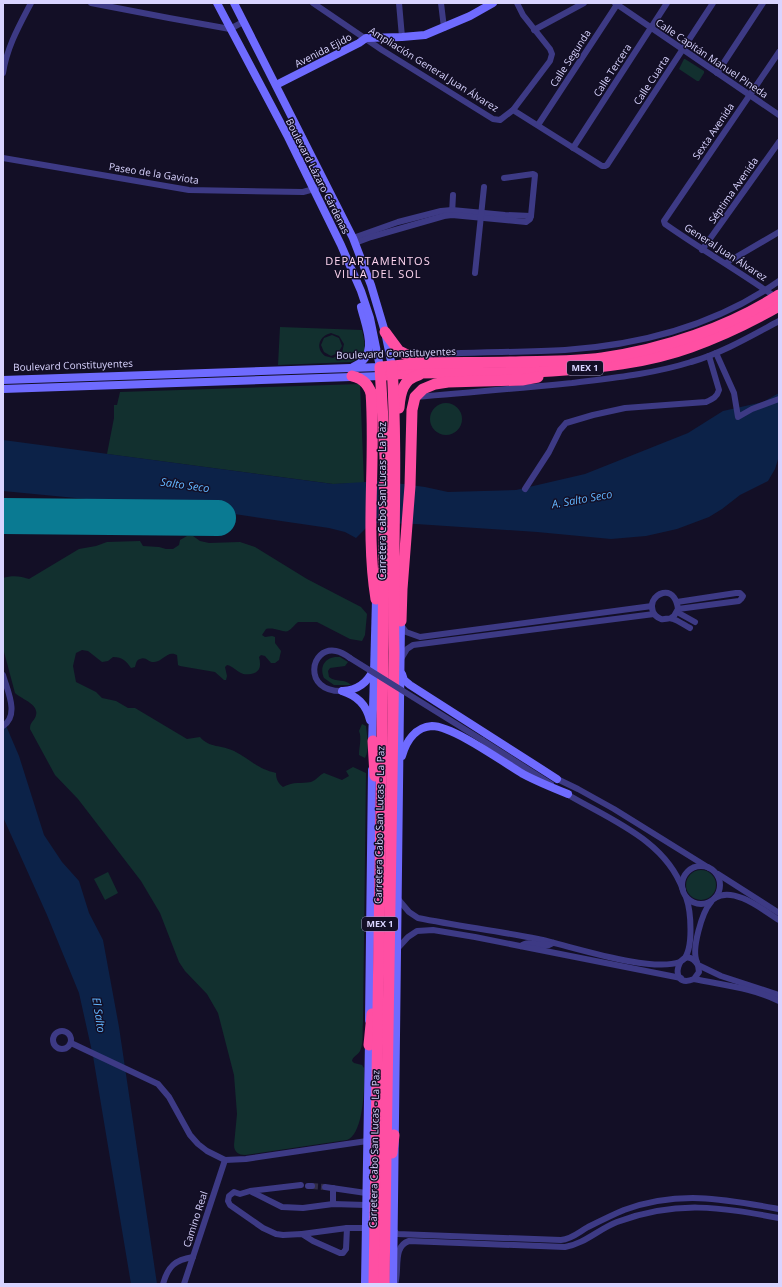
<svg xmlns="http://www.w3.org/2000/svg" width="782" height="1287" font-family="'Open Sans',sans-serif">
	<rect width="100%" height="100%" fill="#130f26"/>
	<g fill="#12302f" fill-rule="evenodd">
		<path d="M684 59H685L704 71V73L699 81H697L679 69Z"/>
		<path d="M280 327 362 330C365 344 369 357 351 362L278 365ZM331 333 339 336 344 344 342 353 333 358 325 356C315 348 319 336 331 333Z"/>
		<path d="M332 335 339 338 342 346 338 353 331 356 324 352 321 345 324 338Z"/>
		<path d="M360 384 364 483 333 484 107 454 114 418V405H117L120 392Z"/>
		<circle cx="446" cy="419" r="16"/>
		<path d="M187 536H193L200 541 209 543 240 542 255 547 307 579 361 607 367 614 365 635 362 641 350 639 317 622H298C295 624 292 629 288 631 284 633 275 627 266 629L262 635 265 637 272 636 275 637V643L281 651 279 660 275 663H271L265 656 261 655 259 657C261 665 261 672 251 674 248 674 244 675 241 673 236 671 233 666 227 665L225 667 227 676 226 680H224L215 672 180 666 178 665 177 655C167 650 164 661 154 662 149 663 146 656 140 659 136 660 136 664 135 667L131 668C126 661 123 657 113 657L108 661 102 662 88 651 82 650 76 653 73 666 76 682 96 692 102 698 116 701 128 708H135L187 739 200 737C209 748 222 745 234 751 250 759 257 769 276 773 276 779 278 783 283 787 294 781 301 784 311 782 317 780 319 775 324 773L342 780 349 776 346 771 353 767 366 773 363 1022C362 1031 364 1043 360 1051 357 1056 353 1056 352 1061L354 1063 362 1065 364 1068C365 1084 364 1134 347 1140L245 1155C239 1155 234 1152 234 1145L237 1114 234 1075 218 1013 207 994 185 971 179 962 160 913 141 881 78 799 55 775 30 729C30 721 35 721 36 715 39 704 21 699 15 693L3 648V578C12 575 21 576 29 579L79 549 96 546 107 542 140 541 143 546 159 547 166 549H173L179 545 180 540Z"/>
		<path d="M335 657H340L348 662 345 666 330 668 328 671 329 677C336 683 345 678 351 685H334L324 678C320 668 323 659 335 657Z"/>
		<path d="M362 724 366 726C367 736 370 749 365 758L359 755C359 747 362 738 359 731Z"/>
		<circle cx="701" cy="885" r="15"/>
		<path d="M108 872 118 893 105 900 94 879Z"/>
	</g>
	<g fill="#0c2248">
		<path d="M779 393V456L775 469 768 481 740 495 722 509 709 517 677 529 646 536 611 539 537 532 416 524 371 523 356 538 345 532 329 528 221 512 3 491V440L333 484 381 481 425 487 448 492 516 490 585 474 688 433 723 411 763 402Z"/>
		<path d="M3 716 7 728 19 756 44 835 62 862 79 881 89 913 103 940 119 1027 157 1284H131L93 1056 79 993 47 915 3 817Z"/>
	</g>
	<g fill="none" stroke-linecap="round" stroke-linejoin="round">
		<path stroke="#0a7a92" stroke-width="36" d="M3 516 218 518"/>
		<path stroke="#312d47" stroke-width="6" stroke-dasharray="6 3" stroke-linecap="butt" d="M312 1186 325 1187"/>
		<g stroke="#3d3a85" stroke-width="6">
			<path d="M91 3 169 18 230 29 243 22"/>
			<path d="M313 3 382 50 493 119 500 120 513 110 602 166H605L607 165 713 3"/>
			<path d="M399 3 402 37"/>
			<path d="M441 3 444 28"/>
			<path d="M615 3 779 115"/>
			<path d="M534 30 584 3"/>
			<path d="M3 73C7 47 19 26 31 3"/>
			<path d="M717 73 763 3"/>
			<path d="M513 110 550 61 552 54 550 49 523 15 517 3"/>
			<path d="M538 125 618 3"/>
			<path d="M573 148 667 3"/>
			<path d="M3 158 189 190 303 192 314 189 326 183"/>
			<path d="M452 214 453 195"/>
			<path d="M353 238 398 222 441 211 452 210 505 215 531 216"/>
			<path d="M355 243 371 237 444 216 452 215 526 222 530 219 531 216 535 175 533 174 504 178"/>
			<path d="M702 250 779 142"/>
			<path d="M726 263 779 232"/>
			<path d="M475 273 484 187"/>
			<path d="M777 298C740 272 702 250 665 224L664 221 779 52"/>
			<path d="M716 353 734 393 738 417 752 409 779 399"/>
			<path d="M413 356C463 351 514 353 565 350 640 345 716 325 779 281"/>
			<path d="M415 397C468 393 520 388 572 383 612 378 653 374 691 362 722 353 751 336 779 321"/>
			<path d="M525 489 549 452 560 430 566 423 593 415 625 408 706 402C713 399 717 397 719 390L709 356"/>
			<path d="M677 602 736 593H740L743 596 741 599 739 601 678 609"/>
			<path d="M677 612 695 622"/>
			<path d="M671 618 674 616 678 609C677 601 673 591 663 593 659 594 655 597 653 601 650 608 653 616 661 619 665 620 669 617 673 619 679 621 684 625 690 628"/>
			<path d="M401 625 406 632 420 637 652 606"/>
			<path d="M401 659 407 649 413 645 654 614"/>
			<path d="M3 675C7 690 20 715 3 726"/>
			<path d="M342 691C302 692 310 646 336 651 341 652 346 655 350 658"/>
			<path d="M482 740 551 784"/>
			<path d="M553 777 578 789 614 809 709 868"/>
			<path d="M565 793C608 819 665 839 683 890"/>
			<circle cx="701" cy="885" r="19"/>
			<path d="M718 874 779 913"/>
			<path d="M715 898C734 886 763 910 779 920"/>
			<path d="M398 899 409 912 418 918C458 926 498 931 538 939 571 946 650 973 680 962"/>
			<path d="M521 946C530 938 543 950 553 943"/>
			<path d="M397 949 408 937 417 931 433 930 475 937 681 978"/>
			<path d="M683 960C694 949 691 911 686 897"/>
			<path d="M697 962C691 950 702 912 711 902"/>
			<path d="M698 965 721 976 779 995"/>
			<path d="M694 979 699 972 698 965C680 939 665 991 694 979 722 985 753 988 779 1001"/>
			<circle cx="62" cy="1040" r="9"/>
			<path d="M71 1043 158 1084 169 1097 190 1135 198 1144 207 1151 225 1160 246 1159 367 1141"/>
			<path d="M301 1185 250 1191 240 1194 234 1192 229 1196 228 1201 230 1205 263 1228 276 1234 283 1235 302 1234 313 1241 340 1253H343L346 1249 347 1228"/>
			<path d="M308 1186H312"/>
			<path d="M325 1187 366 1193"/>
			<path d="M252 1192 282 1207 303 1208 333 1204 366 1205"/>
			<path d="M333 1204V1188"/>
			<path d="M393 1229 397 1234 561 1240C572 1239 579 1232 588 1227 600 1221 612 1215 624 1210 679 1190 724 1199 779 1209"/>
			<path d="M302 1234 347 1228H366"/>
			<path d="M163 1284C168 1266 175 1260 193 1257"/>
			<path d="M184 1284 225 1160"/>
			<path d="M395 1284C400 1271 392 1246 409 1241L565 1247C584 1244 599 1229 617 1222 677 1200 719 1207 779 1218"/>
		</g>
		<g stroke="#6f6bff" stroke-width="8">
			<path d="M234 3 353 238 371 285 385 332 392 366"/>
			<path d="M276 85 359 43 366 38 402 37 425 35 470 16 493 3"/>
			<path d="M353 367C380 356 366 328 361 307"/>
			<path d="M3 380 380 367 370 318 361 291 341 245 288 137 217 3"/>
			<path d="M3 389 381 376"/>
			<path d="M402 674 404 680 410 685 557 779"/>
			<path d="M342 691C357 696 366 704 370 720"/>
			<path d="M343 691C357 690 367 684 373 670"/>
			<path d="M372 746 376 599"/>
			<path d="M402 756C406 742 415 727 432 726 453 726 503 762 523 774 538 782 553 788 568 794"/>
			<path d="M369 1020 372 770"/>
			<path d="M365 1284 369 1040"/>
			<path d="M393 1284 401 621"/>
		</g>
		<g stroke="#ff4fa3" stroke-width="11">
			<path d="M385 332 399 351 421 362"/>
			<path d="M385 375C441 370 496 375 552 371 598 368 647 363 691 347 722 336 751 322 779 306"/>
			<path d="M352 376C365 379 369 386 373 398"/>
			<path d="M371 392C376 461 365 531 376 599"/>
			<path d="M399 408C400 393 403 379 419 375"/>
			<path d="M401 621 402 589 410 486 412 410 415 397 423 389 435 384 448 382 522 380 538 377"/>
			<path d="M373 741 375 776"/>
			<path d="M369 1045 372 1014"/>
			<path d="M392 1153 394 1135"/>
			<path d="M374 1284 382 735 385 457 380 367C395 366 409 364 423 363 452 362 482 363 511 362 541 361 572 362 602 358 664 349 727 328 779 295"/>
			<path d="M384 1284 394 652C392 557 398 461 392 366"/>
		</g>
		<path stroke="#3d3a85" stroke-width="6" d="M350 658 482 740"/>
	</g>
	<g text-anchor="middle" stroke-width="3" stroke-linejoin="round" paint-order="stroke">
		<g fill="#130f26" stroke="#9e99be" stroke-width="1">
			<rect x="567" y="361" width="36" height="14" rx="3"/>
			<rect x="362" y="917" width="36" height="14" rx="3"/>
		</g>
		<g font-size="9" font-weight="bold" fill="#d9d4ff">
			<text x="585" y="371">MEX 1</text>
			<text x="380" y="927">MEX 1</text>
		</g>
		<g font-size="10" fill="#d9d4ff" stroke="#130f26">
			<text transform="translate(323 50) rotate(-27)" y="4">Avenida Ejido</text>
			<text transform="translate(570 58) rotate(-57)" y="4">Calle Segunda</text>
			<text transform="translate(712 58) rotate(34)" y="4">Calle Capitán Manuel Pineda</text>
			<text transform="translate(434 69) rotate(32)" y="4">Ampliación General Juan Álvarez</text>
			<text transform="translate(612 70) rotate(-57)" y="4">Calle Tercera</text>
			<text transform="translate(651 80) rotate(-57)" y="4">Calle Cuarta</text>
			<text transform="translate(713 131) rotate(-56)" y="4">Sexta Avenida</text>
			<text transform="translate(154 173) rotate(9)" y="4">Paseo de la Gaviota</text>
			<text transform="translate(318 176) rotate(63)" y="4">Boulevard Lázaro Cárdenas</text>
			<text transform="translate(733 190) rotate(-55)" y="4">Séptima Avenida</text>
			<text transform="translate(726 252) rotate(33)" y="4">General Juan Álvarez</text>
			<text transform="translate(396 353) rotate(-2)" y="4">Boulevard Constituyentes</text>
			<text transform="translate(73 365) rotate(-2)" y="4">Boulevard Constituyentes</text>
			<text transform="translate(382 501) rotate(-90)" y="4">Carretera Cabo San Lucas - La Paz</text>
			<text transform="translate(379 825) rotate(-89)" y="4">Carretera Cabo San Lucas - La Paz</text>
			<text transform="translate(374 1149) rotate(-89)" y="4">Carretera Cabo San Lucas - La Paz</text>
			<text transform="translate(195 1219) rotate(-72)" y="4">Camino Real</text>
		</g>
		<g font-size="11" letter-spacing="1" fill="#ffd6f0" stroke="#130f26">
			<text x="378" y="265">DEPARTAMENTOS<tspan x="378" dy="13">VILLA DEL SOL</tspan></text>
		</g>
		<g font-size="11" font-style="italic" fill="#62b6ff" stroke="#130f26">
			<text transform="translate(185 485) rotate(8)" y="4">Salto Seco</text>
			<text transform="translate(582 499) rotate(-10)" y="4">A. Salto Seco</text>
			<text transform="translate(99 1015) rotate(81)" y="4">El Salto</text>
		</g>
	</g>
	<rect width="782" height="1287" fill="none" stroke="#d9d4ff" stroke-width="8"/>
</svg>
